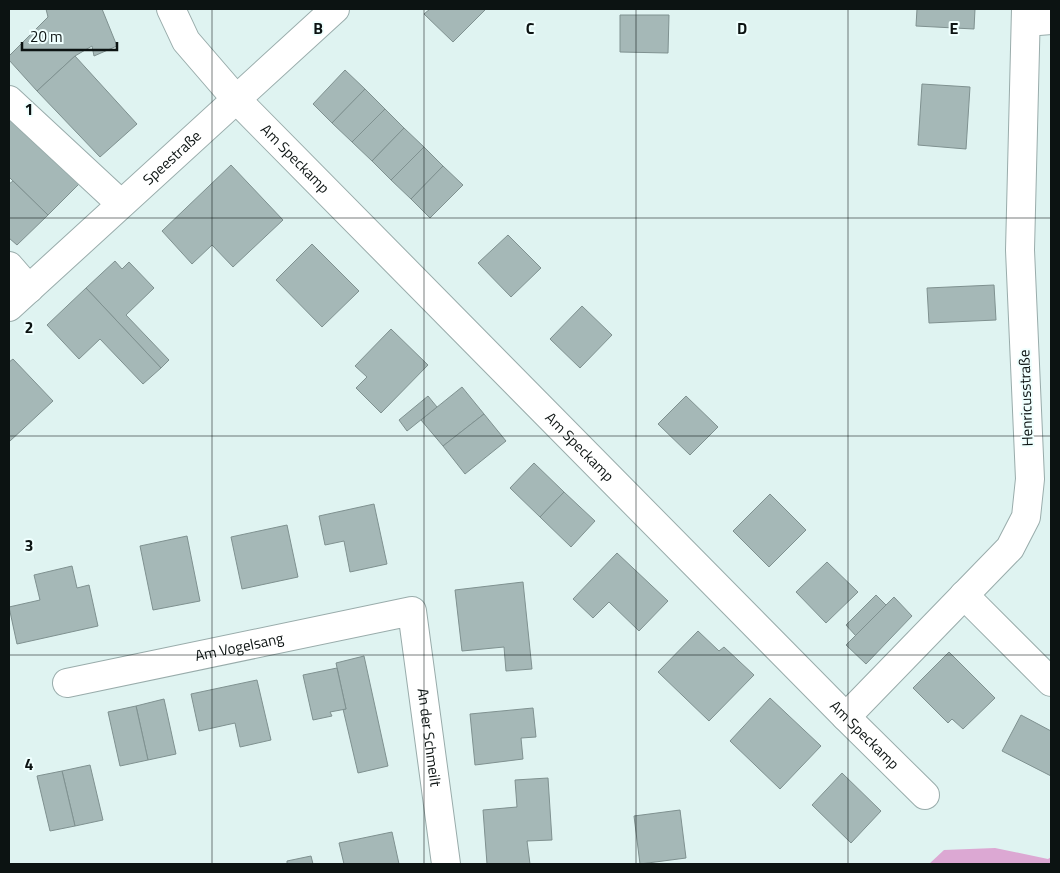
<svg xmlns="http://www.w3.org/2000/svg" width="1060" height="873" font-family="'Titillium Web',sans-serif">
	<rect width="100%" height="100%" fill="#dff3f1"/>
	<path fill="#dca8d3" d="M995 848 1048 859 1051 857V864H929L944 850Z"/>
	<g fill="#a5b8b7" stroke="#7f9190">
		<path d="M46 9H102L117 46 94 56 92 46 75 56 37 91 9 60V56L48 17Z"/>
		<path d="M430 9H486L453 42 424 14Z"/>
		<path d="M917 9H975L974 29 916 26Z"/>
		<path d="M620 15H669L668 53 620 52Z"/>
		<path d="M75 56 137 124 100 157 37 91Z"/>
		<path d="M345 70 365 89 332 123 313 104Z"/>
		<path d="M922 84 970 87 966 149 918 145Z"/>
		<path d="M365 89 385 109 352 142 332 123Z"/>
		<path d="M385 109 404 128 372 161 352 142Z"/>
		<path d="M9 115 79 184 48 215 9 177Z"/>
		<path d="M404 128 424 147 391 180 372 161Z"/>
		<path d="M424 147 443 166 411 199 391 180Z"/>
		<path d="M231 165 283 220 233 267 212 245 192 264 162 231Z"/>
		<path d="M443 166 463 185 430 218 411 199Z"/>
		<path d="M13 181 48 215 17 245 9 238V184Z"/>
		<path d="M508 235 541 268 511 297 478 263Z"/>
		<path d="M312 244 359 291 322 327 276 280Z"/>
		<path d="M115 261 122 269 129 262 154 288 126 315 169 360 161 368 86 288Z"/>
		<path d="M994 285 996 320 929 323 927 288Z"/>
		<path d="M86 288 161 368 143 384 100 339 79 359 47 325Z"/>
		<path d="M582 306 612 335 580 368 550 339Z"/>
		<path d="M391 329 428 365 381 413 356 388 367 377 355 366Z"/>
		<path d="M13 359 53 401 10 441 9 440V362Z"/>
		<path d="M462 387 484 414 443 446 421 420Z"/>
		<path d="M428 396 437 407 407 431 399 420Z"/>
		<path d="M686 396 718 427 690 455 658 424Z"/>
		<path d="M484 414 506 441 465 474 443 446Z"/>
		<path d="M534 463 564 492 540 517 510 488Z"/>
		<path d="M564 492 595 521 571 547 540 517Z"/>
		<path d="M770 494 806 530 769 567 733 531Z"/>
		<path d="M374 504 387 564 350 572 344 541 325 545 319 516Z"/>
		<path d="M287 525 298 577 242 589 231 537Z"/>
		<path d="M187 536 200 601 153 610 140 546Z"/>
		<path d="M617 553 668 601 639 631 609 602 593 618 573 599Z"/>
		<path d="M827 562 858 592 826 623 796 592Z"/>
		<path d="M72 566 77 588 89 585 98 626 17 644 9 607 40 600 34 575Z"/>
		<path d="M523 582 532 669 506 671 504 647 462 651 455 590Z"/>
		<path d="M876 595 886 605 856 636 846 625Z"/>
		<path d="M894 597 912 616 866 664 846 645Z"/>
		<path d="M698 631 719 651 724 647 754 675 709 721 658 672Z"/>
		<path d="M949 652 995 698 963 729 952 719 948 723 913 688Z"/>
		<path d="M364 656 388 766 358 773 343 709H346L336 663Z"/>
		<path d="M337 668 346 709 330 712 332 716 313 720 303 675Z"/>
		<path d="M257 680 271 740 240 747 235 723 199 731 191 694Z"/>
		<path d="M770 698 821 746 780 789 730 741Z"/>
		<path d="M164 699 176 754 148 760 136 706Z"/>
		<path d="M136 706 148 760 120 766 108 712Z"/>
		<path d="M533 708 536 737 521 738 523 759 475 765 470 714Z"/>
		<path d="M1021 715 1051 731V776L1002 751Z"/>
		<path d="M90 765 103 820 75 826 62 771Z"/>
		<path d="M62 771 75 826 50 831 37 776Z"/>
		<path d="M842 773 881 811 851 843 812 805Z"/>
		<path d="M548 778 552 840 527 841 530 864H487L483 810 517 807 515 780Z"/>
		<path d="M680 810 686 858 640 864 634 816Z"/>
		<path d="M392 832 399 864H344L339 843Z"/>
		<path d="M311 856 313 864H287V861Z"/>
	</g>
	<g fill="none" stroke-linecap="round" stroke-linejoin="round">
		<g stroke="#99acab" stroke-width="30">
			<g id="minor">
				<path id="s1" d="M171 9 186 41 236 99 846 717 925 795"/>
				<path d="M1026 22 1051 20"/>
				<path d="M9 100 121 204"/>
				<path d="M9 266 29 289"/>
				<path id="s2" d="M9 307 335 9"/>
				<path d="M964 595 1051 682"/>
				<path id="s3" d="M67 683 412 611 446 864"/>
				<path d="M846 717 1010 548 1026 517 1030 479 1020 250 1026 9"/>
			</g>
		</g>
		<use href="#minor" stroke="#fff" stroke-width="28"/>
	</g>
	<path fill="none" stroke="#0c1312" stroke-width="1" stroke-opacity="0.55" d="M212 9V864M424 9V864M636 9V864M848 9V864M9 218H1051M9 436H1051M9 655H1051"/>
	<g text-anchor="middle" stroke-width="4" stroke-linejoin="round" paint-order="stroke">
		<g font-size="15" fill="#0c1312" stroke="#effffe">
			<text dy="5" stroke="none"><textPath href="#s2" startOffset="221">Speestraße</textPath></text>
			<text dy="5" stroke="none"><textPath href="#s1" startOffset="196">Am Speckamp</textPath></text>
			<text transform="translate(1026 398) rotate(-92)" y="5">Henricusstraße</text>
			<text dy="5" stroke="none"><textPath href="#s1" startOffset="601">Am Speckamp</textPath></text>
			<text dy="5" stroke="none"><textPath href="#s3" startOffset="176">Am Vogelsang</textPath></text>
			<text dy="5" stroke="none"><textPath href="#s1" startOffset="1006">Am Speckamp</textPath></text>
			<text dy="5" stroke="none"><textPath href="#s3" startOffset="480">An der Schmeilt</textPath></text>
		</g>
	</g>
	<g font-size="16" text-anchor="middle" font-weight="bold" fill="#0c1312" stroke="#effffe" stroke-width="4" stroke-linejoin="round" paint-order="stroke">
		<text x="318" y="34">B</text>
		<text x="530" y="34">C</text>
		<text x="742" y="34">D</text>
		<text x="954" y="34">E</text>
		<text x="29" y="115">1</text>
		<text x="29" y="333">2</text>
		<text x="29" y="551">3</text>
		<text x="29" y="770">4</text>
	</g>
	<rect width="1060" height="873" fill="none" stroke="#0c1312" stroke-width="20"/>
	<path d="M22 42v8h95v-8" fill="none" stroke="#0c1312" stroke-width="2.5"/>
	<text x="30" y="42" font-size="15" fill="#0c1312" stroke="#effffe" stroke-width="4" paint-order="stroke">20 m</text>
</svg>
